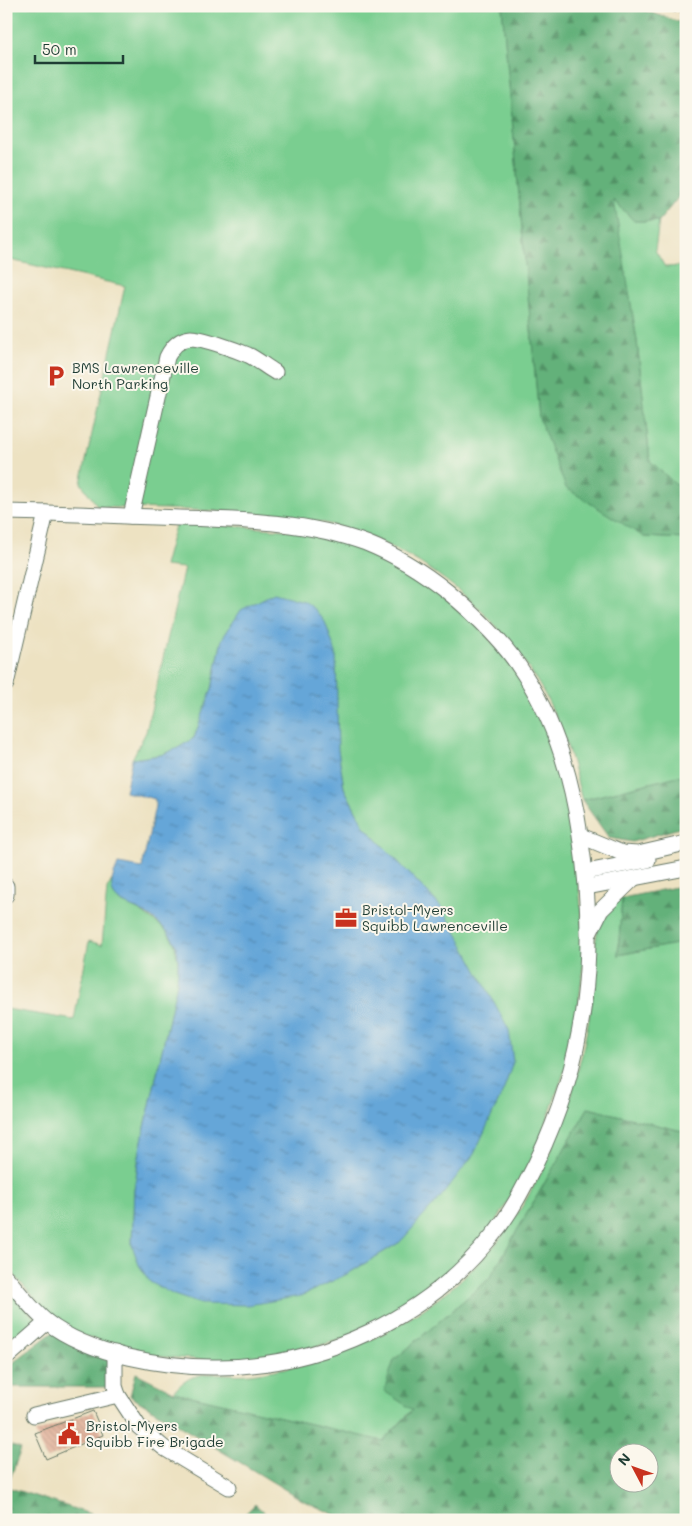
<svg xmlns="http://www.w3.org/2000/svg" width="692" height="1526" font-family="Mali,sans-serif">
	<defs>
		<pattern id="forest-firs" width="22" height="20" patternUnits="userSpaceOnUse" patternTransform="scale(1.25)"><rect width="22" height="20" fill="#63b17a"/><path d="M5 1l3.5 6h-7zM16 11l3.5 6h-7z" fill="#519165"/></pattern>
		<pattern id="water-ripples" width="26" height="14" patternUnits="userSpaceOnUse" patternTransform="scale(1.25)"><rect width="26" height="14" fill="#65a6d8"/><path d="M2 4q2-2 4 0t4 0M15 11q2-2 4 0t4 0" fill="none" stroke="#5388b0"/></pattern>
		<pattern id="building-back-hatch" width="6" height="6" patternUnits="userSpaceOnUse" patternTransform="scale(1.25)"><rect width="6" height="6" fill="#dea78e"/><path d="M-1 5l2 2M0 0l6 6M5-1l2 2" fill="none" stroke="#b38975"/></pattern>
	</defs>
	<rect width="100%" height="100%" fill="#fbf7ec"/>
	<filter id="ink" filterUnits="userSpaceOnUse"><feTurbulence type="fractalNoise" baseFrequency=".02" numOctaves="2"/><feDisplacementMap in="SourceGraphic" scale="10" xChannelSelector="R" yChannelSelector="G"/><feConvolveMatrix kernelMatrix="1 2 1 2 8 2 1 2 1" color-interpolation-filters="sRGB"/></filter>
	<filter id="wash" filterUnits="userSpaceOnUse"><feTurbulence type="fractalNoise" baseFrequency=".0096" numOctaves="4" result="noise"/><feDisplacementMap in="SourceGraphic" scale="20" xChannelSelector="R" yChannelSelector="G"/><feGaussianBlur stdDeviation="1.12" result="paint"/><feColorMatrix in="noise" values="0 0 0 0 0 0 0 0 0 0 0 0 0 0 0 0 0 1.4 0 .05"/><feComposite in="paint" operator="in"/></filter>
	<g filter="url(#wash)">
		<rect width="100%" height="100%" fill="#ede2c2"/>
		<g fill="#7ace90" stroke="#4c8662">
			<path d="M6 6H502L539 418 644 537 686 539V774L582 800C575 774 569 748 559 724 516 623 424 544 316 521 302 517 286 517 271 516 214 509 156 509 98 507L81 483 125 286 6 259Z"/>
			<path d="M613 199 634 221H659L655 250 665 267 686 266V494L650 461 637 341Z"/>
			<path d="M176 522 313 532 365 548 397 562 473 619 521 677 548 729 571 802 585 950 574 1044 534 1157 489 1234 428 1292 345 1339 248 1363 138 1355 73 1332 52 1318 6 1266V1009L74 1020 89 941 102 945 107 889 112 880 113 892 120 902 140 911 165 929 174 942 178 961 177 983 140 1150 134 1190 132 1245 301 1296 349 1273 400 1242 442 908 364 826 344 788 338 750 222 639 212 689 194 738 178 748 161 755 132 759 146 732 184 568 164 566Z"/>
			<path d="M622 898 618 955 686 942V1132L588 1108 489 1279 394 1360 413 1409 383 1441 174 1392C181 1383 189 1377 201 1375 217 1372 234 1376 250 1374 283 1370 319 1361 349 1349 405 1327 460 1288 498 1241 552 1173 583 1076 593 990 596 968 591 921 609 906 612 903 617 901 622 898Z"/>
			<path d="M6 1287 35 1318V1324L6 1351Z"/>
		</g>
		<g fill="url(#forest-firs)" stroke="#417757" fill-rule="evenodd">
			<path d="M502 6H631L686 24V188L659 221H634L614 200 637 341 650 461 686 494V539L644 537 566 488 539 418Z"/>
			<path d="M686 774V826L632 842 609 838 582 800Z"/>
			<path d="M686 885V942L618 955 622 898Z"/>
			<path d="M588 1108 686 1132V1520H347L304 1501 130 1396 136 1373 174 1392 383 1441 413 1410 384 1391 394 1360 489 1279ZM620 1454H650V1484H620Z"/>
			<path d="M53 1332 113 1360 110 1387H9L10 1365Z"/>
			<path d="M6 1444 21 1449 7 1487 109 1520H6Z"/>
			<path d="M255 1504 272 1520H239Z"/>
		</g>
		<path fill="url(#water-ripples)" stroke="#427286" d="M274 593 304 601 316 610 325 622 336 653 338 750 344 788 364 826 442 908 459 937 509 1030 513 1062 504 1089 474 1154 440 1198 400 1242 349 1273 301 1296 248 1305 201 1304 174 1295 150 1282 139 1265 132 1245 134 1190 140 1150 177 983C178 970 180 953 174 941 167 928 151 916 139 910 126 904 110 901 112 883 112 877 116 870 118 864L142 868 155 806V799L125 792 132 759 161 755 178 748 194 738 212 689 222 639 241 610Z"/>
		<g id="blocks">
			<path fill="url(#building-back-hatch)" d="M93 1411 103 1435 46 1459 35 1433Z"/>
		</g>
	</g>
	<g filter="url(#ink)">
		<use href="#blocks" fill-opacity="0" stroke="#677766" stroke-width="1"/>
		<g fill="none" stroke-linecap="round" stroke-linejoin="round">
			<g stroke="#677766" stroke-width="17">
				<g id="minor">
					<path d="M6 512C64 513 121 516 179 518 242 520 306 521 366 543 396 555 423 572 448 592 477 616 504 642 524 674 555 722 572 779 580 835 598 951 587 1058 536 1163 523 1189 510 1215 491 1237 426 1318 322 1366 219 1367 167 1368 89 1355 47 1322 31 1309 19 1292 6 1277"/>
					<path d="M131 516 167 357C172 347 179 339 191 338 203 338 236 350 248 355 257 359 266 367 275 372"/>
					<path d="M6 684 46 513"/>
					<path d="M581 836 622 853 638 854 686 843"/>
					<path d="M586 872 648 860"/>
					<path d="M6 886V895"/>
					<path d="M587 887 686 868"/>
					<path d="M590 932 601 910 633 879"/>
					<path d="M115 1353V1386L118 1395 139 1427 164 1448 229 1487"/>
					<path d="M6 1358 47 1322"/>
					<path d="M34 1415 118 1395"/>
				</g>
			</g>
			<g stroke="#677766" stroke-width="2" stroke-dasharray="4 4" stroke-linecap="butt">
				<path d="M481 6 488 9 496 6"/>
				<path d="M657 6 686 15"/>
			</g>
			<use href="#minor" stroke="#fff" stroke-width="15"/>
		</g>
	</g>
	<defs>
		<g id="parking-bare" transform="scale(1.725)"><path d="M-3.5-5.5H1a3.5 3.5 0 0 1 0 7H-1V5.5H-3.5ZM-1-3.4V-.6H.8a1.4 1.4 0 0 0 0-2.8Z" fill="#c8321e" stroke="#fbf7ec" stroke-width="2.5" paint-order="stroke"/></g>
		<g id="office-bare" transform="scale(1.725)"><path d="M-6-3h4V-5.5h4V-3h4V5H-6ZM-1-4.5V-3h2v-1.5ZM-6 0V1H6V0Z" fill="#c8321e" stroke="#fbf7ec" stroke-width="2.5" paint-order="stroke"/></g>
		<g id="civic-bare" transform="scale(1.725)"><path d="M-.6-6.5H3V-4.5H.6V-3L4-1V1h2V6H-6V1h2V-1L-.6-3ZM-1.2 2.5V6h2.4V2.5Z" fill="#c8321e" stroke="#fbf7ec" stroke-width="2.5" paint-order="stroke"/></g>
	</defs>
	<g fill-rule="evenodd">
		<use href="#parking-bare" x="56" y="376"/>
		<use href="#office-bare" x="346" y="918"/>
		<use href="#civic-bare" x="69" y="1434"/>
	</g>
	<g text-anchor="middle" stroke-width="4" stroke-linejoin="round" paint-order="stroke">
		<g font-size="14" fill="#1f3d34" stroke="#fbf7ec" text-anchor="start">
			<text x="72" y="373">BMS Lawrenceville<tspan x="72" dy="16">North Parking</tspan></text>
			<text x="362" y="915">Bristol-Myers<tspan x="362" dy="16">Squibb Lawrenceville</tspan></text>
			<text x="86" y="1431">Bristol-Myers<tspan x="86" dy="16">Squibb Fire Brigade</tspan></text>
		</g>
	</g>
	<rect width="692" height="1526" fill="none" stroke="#fbf7ec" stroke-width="25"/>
	<g transform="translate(634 1468) rotate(311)"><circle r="24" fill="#fbf7ec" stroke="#a3ada2"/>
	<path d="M0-4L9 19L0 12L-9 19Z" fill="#c8321e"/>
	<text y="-8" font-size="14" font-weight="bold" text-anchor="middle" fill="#1f3d34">N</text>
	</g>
	<path d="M35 55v8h88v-8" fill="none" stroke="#1f3d34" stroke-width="2.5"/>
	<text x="42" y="55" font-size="15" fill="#1f3d34" stroke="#fbf7ec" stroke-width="4" paint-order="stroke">50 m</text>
</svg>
